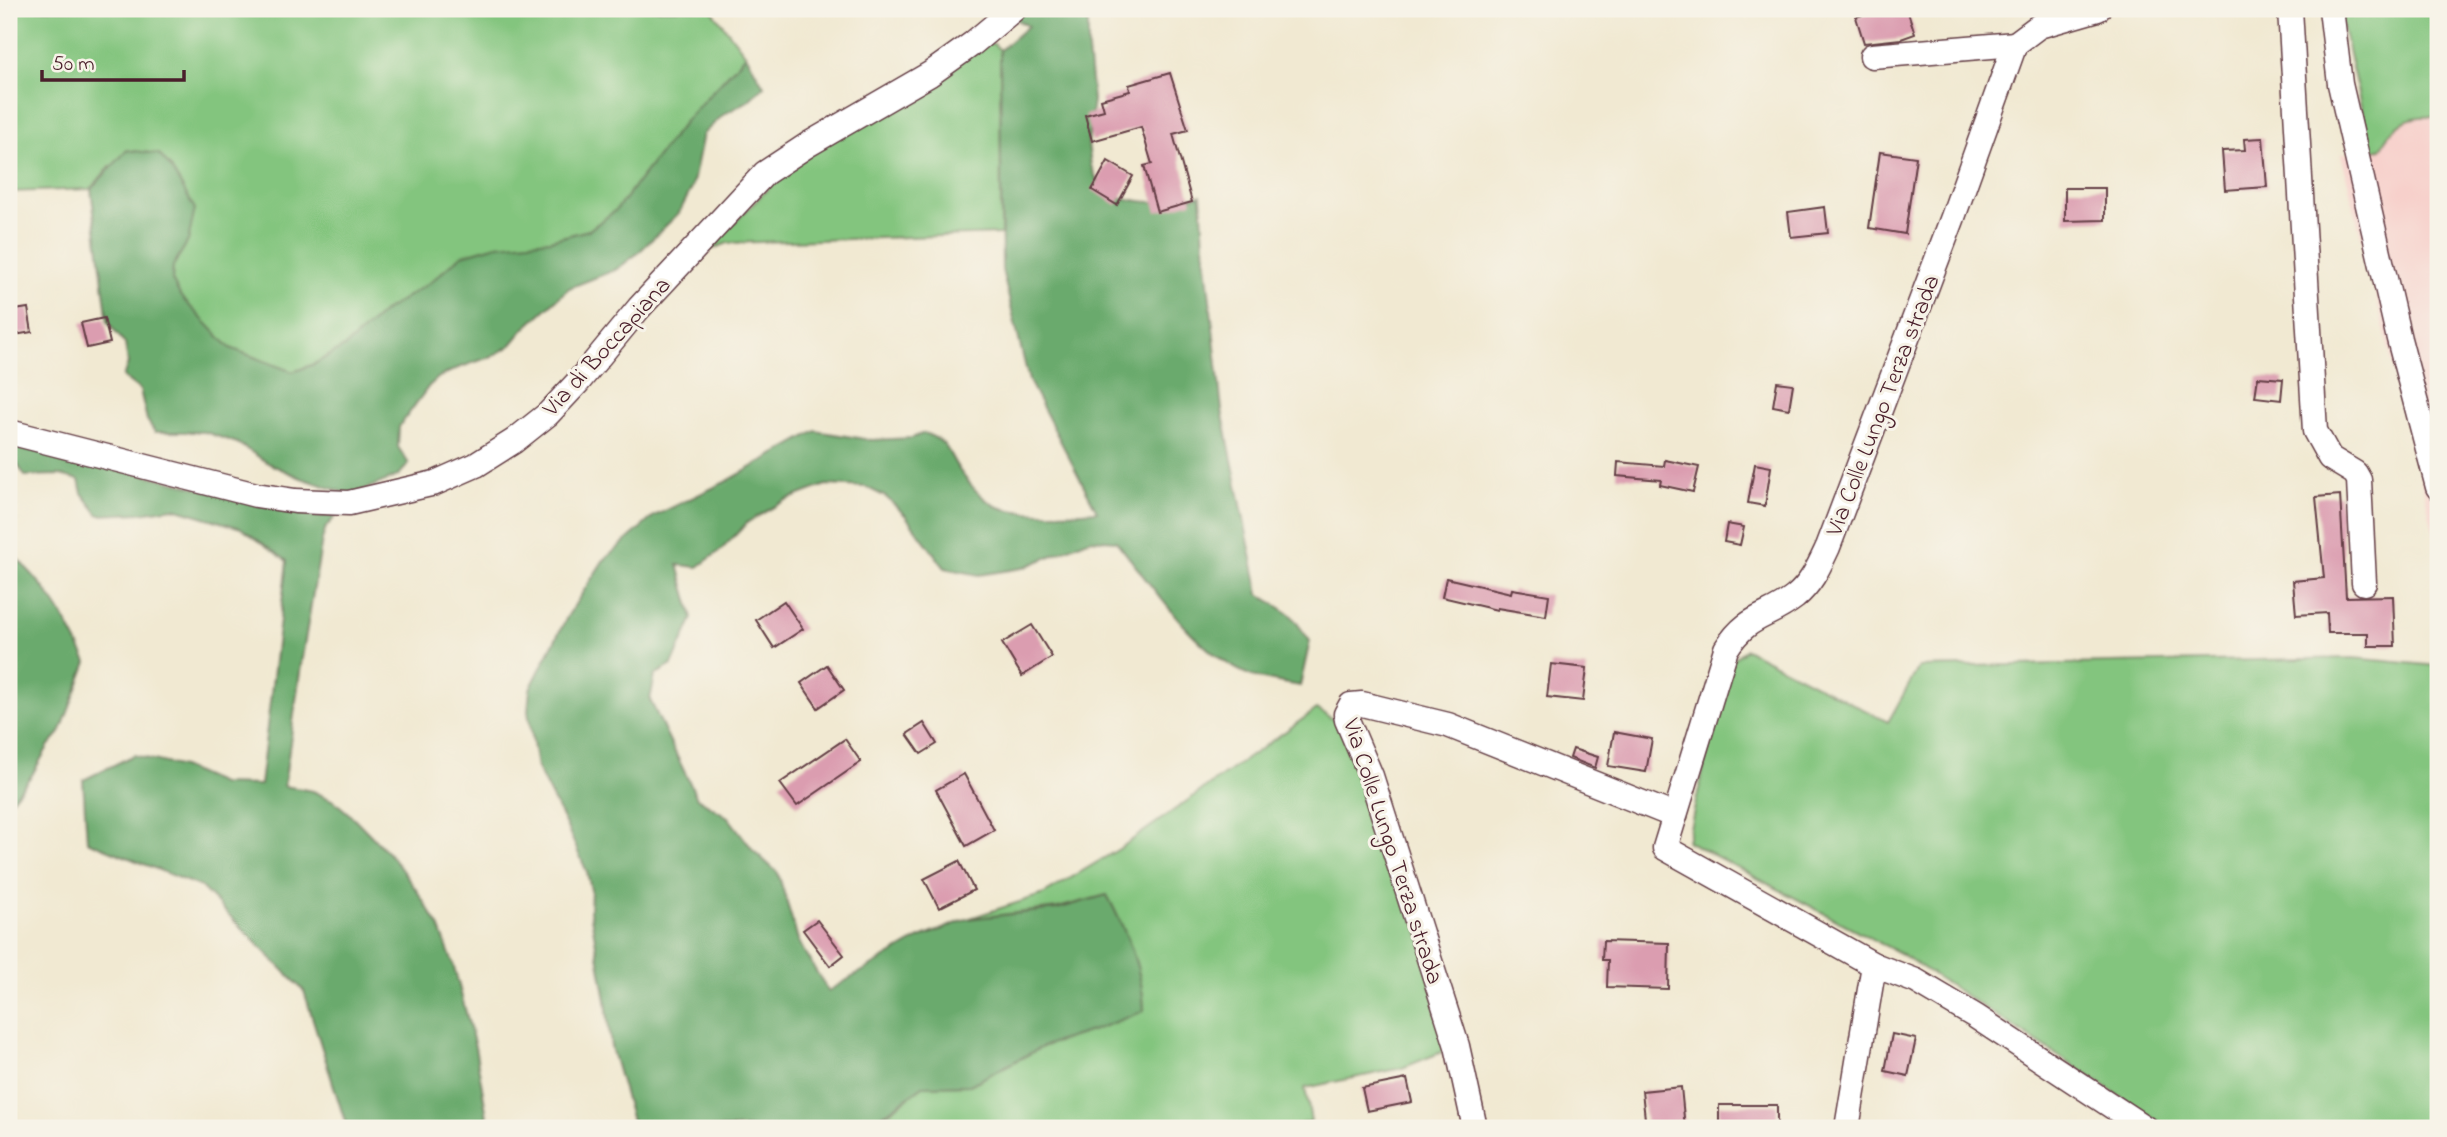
<svg xmlns="http://www.w3.org/2000/svg" width="2447" height="1137" font-family="'Indie Flower',sans-serif">
	<rect width="100%" height="100%" fill="#f7f3e8"/>
	<filter id="ink" filterUnits="userSpaceOnUse"><feTurbulence type="fractalNoise" baseFrequency=".0143" numOctaves="2"/><feDisplacementMap in="SourceGraphic" scale="14" xChannelSelector="R" yChannelSelector="G"/><feConvolveMatrix kernelMatrix="1 2 1 2 8 2 1 2 1" color-interpolation-filters="sRGB"/></filter>
	<filter id="wash" filterUnits="userSpaceOnUse"><feTurbulence type="fractalNoise" baseFrequency=".00686" numOctaves="4" result="noise"/><feDisplacementMap in="SourceGraphic" scale="28" xChannelSelector="R" yChannelSelector="G"/><feGaussianBlur stdDeviation="1.57" result="paint"/><feColorMatrix in="noise" values="0 0 0 0 0 0 0 0 0 0 0 0 0 0 0 0 0 1.4 0 .05"/><feComposite in="paint" operator="in"/></filter>
	<g filter="url(#wash)">
		<rect width="100%" height="100%" fill="#f1e9d2"/>
		<path fill="#f7d0cb" d="M2425 115 2438 118V549L2341 154 2381 149 2387 135 2398 125 2410 117Z"/>
		<g fill="#83c57e" stroke="#667254" stroke-width="2">
			<path d="M9 9H711L746 55 686 120 616 210 589 230 550 240 462 255 432 281 386 310 346 346 314 364 293 372 230 348 181 298 172 280 173 266 188 241 110 166 91 189 9 192Z"/>
			<path d="M2342 9H2427L2438 21V118C2411 113 2393 123 2381 149L2371 150 2340 15Z"/>
			<path d="M987 43 994 44 1000 50 1001 234 728 243 707 251 789 167Z"/>
			<path d="M1746 649 1888 722 1919 667 2353 658 2438 666V1128H2169L1903 955 1687 841 1728 663Z"/>
			<path d="M1317 709 1351 731 1457 1046 1402 1068 1305 1088 1311 1121 1288 1128H1147L1141 1122 1123 1128H889L883 1117 923 1086 970 1085 1044 1046 1094 1030 1144 1010C1143 970 1126 931 1107 895L1057 908 967 919 1044 894 1119 849Z"/>
		</g>
		<g fill="#6aaa6d" stroke="#5a644c" stroke-width="2">
			<path d="M1026 9H1088V50L1093 100 1088 143 1091 166 1103 194C1141 203 1163 206 1201 195L1204 245 1222 410 1259 594 1291 615 1310 641 1300 686C1284 683 1267 681 1252 676 1197 656 1152 585 1116 541L1090 539 1023 568 979 575 945 568 905 515 886 497 866 487 826 485 786 500 748 522 721 550 698 567 678 565 693 618 672 665 655 675 650 700 697 798 728 817 754 851 778 873 799 943 828 991 918 939 967 919 1057 909 1107 895C1126 931 1143 970 1144 1011L1094 1030 1044 1046 970 1085 923 1086 865 1128H634L611 1047 606 1000 590 911 591 890 587 872 566 825 537 768 528 711 530 689 567 617 603 561 654 516 727 481 816 431 871 440 912 438 924 433C951 443 945 450 960 471 969 484 980 497 994 505 1016 516 1072 513 1097 511L1029 381 1002 270 1000 50 1028 26 1015 19Z"/>
			<path d="M746 55 764 86 748 101 723 115 703 134 692 188 679 213 638 253 617 269 569 288 524 329 509 347 490 357 458 368 439 377 429 386 399 427 398 447 409 464 398 476 351 495 301 478 270 464 237 443 205 432H155L147 420 140 390 123 377 128 363 125 344 108 322 91 189 127 150 159 154 171 168 195 209 188 241 173 266 172 280 181 297 230 348 293 372 314 364 346 346 386 310 432 281 462 255 497 245 550 240 589 230 616 210 686 120Z"/>
			<path d="M9 441 311 516H336L326 527 322 540 302 658 284 786 313 791 334 801 354 818 393 858 417 891 439 926 453 963 475 1047 489 1128H347L304 991 201 887 87 841 83 780 134 755 182 767 221 784 260 785 287 561 241 528 174 508 140 513 99 515 82 493 79 480 60 475 25 476 9 451Z"/>
			<path d="M9 551C48 586 64 615 87 662L60 733 49 745 32 775 9 803Z"/>
		</g>
		<g id="blocks">
			<g fill="#db9db0">
				<path d="M1881 9H1907L1915 34 1901 39 1864 43 1856 17Z"/>
				<path d="M1170 73 1188 130 1173 134 1192 202 1157 212 1144 166 1152 164 1141 127 1092 141 1085 115 1104 110 1101 99 1130 91 1129 85Z"/>
				<path d="M2263 138 2267 187 2225 190 2222 151 2245 150 2244 139Z"/>
				<path d="M1880 152 1916 157 1905 234 1869 228Z"/>
				<path d="M1108 161 1133 176 1117 205 1092 190Z"/>
				<path d="M2065 188H2105V220L2065 221Z"/>
				<path d="M1825 207 1828 233 1791 237 1788 212Z"/>
				<path d="M28 308 32 332 9 336V311Z"/>
				<path d="M104 318 110 343 87 348 81 323Z"/>
				<path d="M2258 377 2283 379 2281 400 2255 397Z"/>
				<path d="M1777 382 1793 384 1789 409 1773 406Z"/>
				<path d="M1665 460 1699 467 1693 492 1660 485 1661 480 1617 476 1618 462 1664 466Z"/>
				<path d="M1755 464 1771 467 1765 506 1748 503Z"/>
				<path d="M2340 495 2346 597 2393 596 2395 646H2368V633H2328L2327 613 2296 615 2293 581 2324 578 2316 497Z"/>
				<path d="M1727 524 1744 527 1740 545 1724 542Z"/>
				<path d="M1446 578 1511 593 1512 589 1549 595 1546 616 1497 608V610L1442 597Z"/>
				<path d="M784 601 803 629 774 648 756 620Z"/>
				<path d="M1032 625 1052 657 1022 676 1002 643Z"/>
				<path d="M1551 664 1587 668 1583 701 1547 697Z"/>
				<path d="M827 665 844 690 818 708 801 683Z"/>
				<path d="M924 723 937 744 921 754 907 734Z"/>
				<path d="M1614 732 1652 739 1646 772 1608 766Z"/>
				<path d="M845 739 861 762 797 806 780 783Z"/>
				<path d="M1573 749 1598 757 1595 768 1570 758Z"/>
				<path d="M964 774 994 830 966 846 936 790Z"/>
				<path d="M959 861 974 890 939 908 924 879Z"/>
				<path d="M817 920 844 955 830 966 803 930Z"/>
				<path d="M1603 941 1669 943 1668 989 1607 987 1608 960H1602Z"/>
				<path d="M1892 1034 1916 1039 1908 1076 1885 1071Z"/>
				<path d="M1407 1079 1412 1102 1367 1111 1362 1088Z"/>
				<path d="M1681 1087 1685 1128H1646L1642 1091Z"/>
				<rect x="1719" y="1105" width="58" height="23"/>
			</g>
		</g>
	</g>
	<g filter="url(#ink)">
		<use href="#blocks" fill-opacity="0" stroke="#633d44" stroke-width="2"/>
		<g fill="none" stroke-linecap="round" stroke-linejoin="round">
			<g stroke="#633d44" stroke-width="27">
				<g id="minor">
					<path d="M2290 9 2315 431 2330 458 2355 473 2359 480 2364 583"/>
					<path d="M2331 9 2340 84 2399 339 2438 487"/>
					<path d="M1872 56 2015 44"/>
					<path d="M9 432 256 495 295 501 349 503 435 483 476 465 514 441 548 414 578 382 639 308 765 173 809 144 930 74 972 44 1014 9"/>
					<path d="M1874 965 1916 981 1975 1016 2145 1128"/>
					<path d="M1475 1128 1457 1046 1371 776 1347 720 1346 714 1351 705 1362 704 1448 725 1675 816"/>
					<path d="M1847 1128 1874 965 1665 848 1726 649C1748 614 1767 619 1795 597 1812 583 1819 566 1828 547L1953 217 2015 44 2039 26 2098 9"/>
				</g>
			</g>
			<use href="#minor" stroke="#fff" stroke-width="24"/>
		</g>
	</g>
	<g text-anchor="middle" stroke-width="6" stroke-linejoin="round" paint-order="stroke">
		<g font-size="24" fill="#4a1f2b" stroke="#f7f3e8">
			<text transform="translate(606 346) rotate(-48)" y="8">Via di Boccapiana</text>
			<text transform="translate(1882 405) rotate(-69)" y="8">Via Colle Lungo Terza strada</text>
			<text transform="translate(1394 851) rotate(72)" y="8">Via Colle Lungo Terza strada</text>
		</g>
	</g>
	<rect width="2447" height="1137" fill="none" stroke="#f7f3e8" stroke-width="35"/>
	<path d="M42 70v10h142v-10" fill="none" stroke="#4a1f2b" stroke-width="3.5"/>
	<text x="52" y="70" font-size="21" fill="#4a1f2b" stroke="#f7f3e8" stroke-width="5" paint-order="stroke">50 m</text>
</svg>
